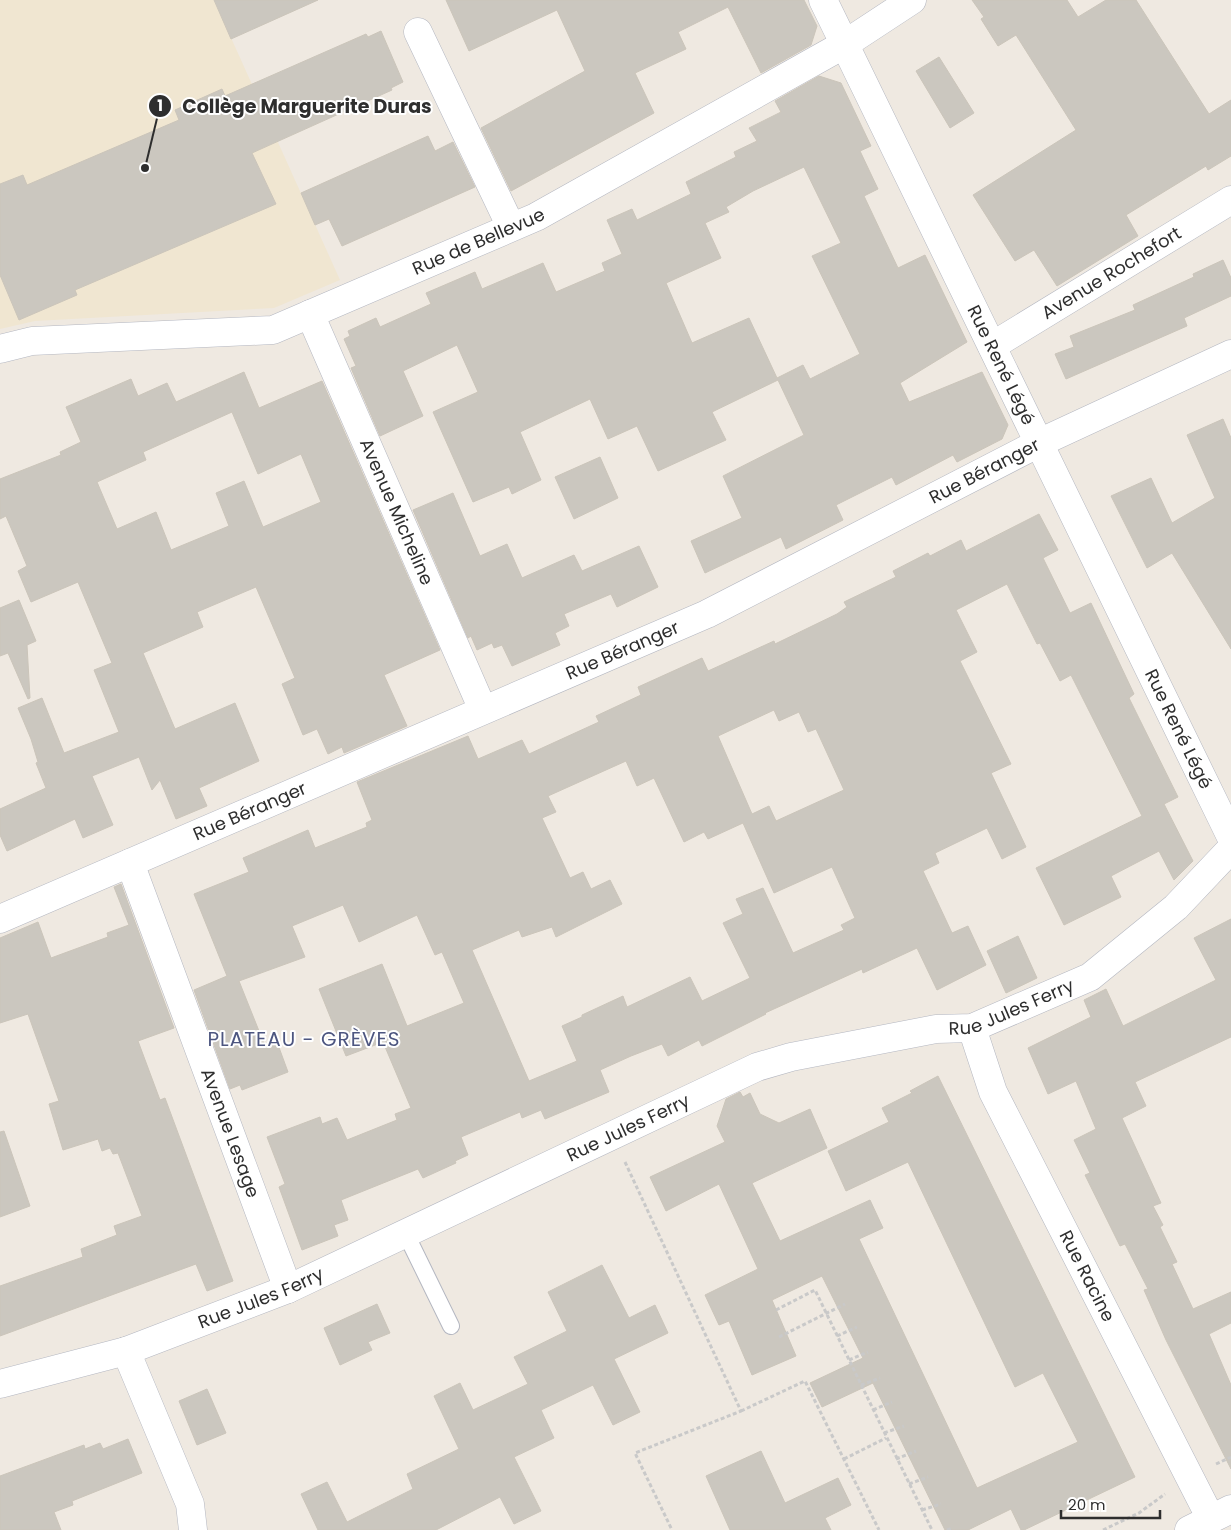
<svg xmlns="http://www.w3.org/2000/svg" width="1231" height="1530" font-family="Poppins,sans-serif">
	<rect width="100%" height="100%" fill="#efe9e1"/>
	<path fill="#f0e6d1" d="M0 0H214L340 280 274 308 35 321 0 329Z"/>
	<g fill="#cbc7bf" stroke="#cbc5ba" fill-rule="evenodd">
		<path d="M214 0H318L231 39Z"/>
		<path d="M446 0H804L817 26 811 45 761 73 728 7 678 32 686 49 635 73 654 113 511 191 481 128 585 71 557 10 469 51Z"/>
		<path d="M972 0H1067L1078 17 1106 0H1136L1209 114 1231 100V156L1208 170 1206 166 1126 215 1138 236 1057 286 1034 250 1015 261 973 195 1076 130 1016 35 998 46 981 19 984 17Z"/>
		<path d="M381 31 403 82 391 88 392 90 252 153 276 204 75 290 77 295 19 320 0 275V184L23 175 27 185 179 120 175 110 222 89 225 96 366 34 368 37Z"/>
		<path d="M939 57 974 113 950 128 916 71Z"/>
		<path d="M819 76 841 83 871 146 860 151 878 189 864 196 898 268 925 255 967 342 900 383 909 402 982 372 1008 425 1002 439 957 462 953 455 896 485 892 477 836 505 843 520 786 549 781 537 705 573 691 541 742 518 723 476 804 435 778 380 712 412 726 440 658 471 637 426 608 439 590 399 520 432 541 480 512 494 509 487 473 502 433 412 478 392 457 345 403 371 423 416 380 436 351 368 356 366 344 339 350 336 348 331 376 318 380 327 431 304 426 293 475 272 482 289 543 263 556 292 605 271 602 263 622 254 607 220 632 209 637 220 691 194 686 182 736 157 734 152 757 141 749 128 781 112 775 101ZM804 167 841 243 812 256 860 354 810 379 803 365 777 378 749 318 692 343 666 283 721 258 705 223 729 212 726 207 753 191Z"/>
		<path d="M428 136 435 151 453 142 475 187 342 246 329 219 315 225 301 193Z"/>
		<path d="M1223 260 1231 278V296L1184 318 1187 326 1066 379 1055 354 1074 347 1070 336 1135 310 1133 305 1194 277 1193 274Z"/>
		<path d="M244 372 259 408 322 381 440 650 384 675 407 726 344 753 342 747 328 754 317 729 303 735 282 684 295 678 256 587 197 612 203 627 143 653 175 729 235 703 259 761 199 788 207 806 176 819 160 780 152 790 139 757 92 776 113 825 83 838 75 819 7 851 0 835V809L46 788 36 763 38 762 31 739 18 708 42 698 64 753 119 732 94 670 112 663 78 582 31 602 18 571 27 566 6 516 0 519V479L61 455 60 452 81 442 66 407 131 379 138 396 167 383 176 402ZM232 412 258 474 301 454 321 502 263 527 244 481 216 493 229 526 171 550 156 512 117 529 97 482 146 460 143 452Z"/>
		<path d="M1223 419 1231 438V649L1172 553 1147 568 1111 496 1151 478 1172 523 1215 498 1187 435Z"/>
		<path d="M600 457 618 498 574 519 555 477Z"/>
		<path d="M453 493 480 556 507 544 522 578 574 555 582 571 639 546 658 587 617 607 611 594 564 614 569 626 555 633 560 645 512 666 502 645 494 648 492 643 477 650 471 636 468 638 413 510Z"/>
		<path d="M1039 514 1058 550 1043 558 1070 613 1091 603 1134 694 1129 698 1178 797 1164 804 1193 861 1174 880 1159 851 1111 876 1121 897 1064 925 1036 868 1142 816 1071 675 1060 681 1040 643 1037 644 1007 584 956 610 977 652 960 661 1011 764 991 773 1026 847 1002 859 987 828 935 853 939 863 923 871 952 933 968 926 986 965 937 990 917 948 863 973 862 969 765 1013 766 1014 702 1046 699 1040 668 1056 662 1044 631 1056 600 1070 609 1092 545 1119 541 1110 522 1118 520 1112 461 1137 468 1155 455 1161 456 1163 423 1178 418 1169 341 1200 348 1220 334 1225 338 1236 302 1250 279 1187 285 1184 267 1137 320 1117 322 1124 337 1118 347 1140 397 1120 395 1114 411 1108 383 1042 346 1056 319 989 382 964 407 1026 464 1003 442 952 435 955 417 915 359 942 343 905 292 926 305 957 239 981 265 1046 277 1042 288 1072 242 1090 240 1085 230 1089 194 990 227 976 194 894 249 872 243 858 308 830 315 848 367 827 366 823 372 820 357 782 468 736 478 759 522 740 529 754 599 722 596 716 641 695 638 687 702 658 708 671 774 641 775 644 837 614 847 607 844 602 896 577 893 571 928 553 930 556 961 540 966 551ZM774 710 779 721 799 712 808 732 816 729 844 790 776 821 769 806 752 814 718 736ZM626 761 637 786 654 778 684 842 704 832 708 839 743 823 774 893 832 867 855 918 841 925 844 930 793 953 763 888 736 899 743 914 723 923 750 978 702 1001 690 977 627 1007 623 996 582 1015V1017L562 1026 577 1061 529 1081 472 950 519 930 522 937 552 927 556 937 622 904 610 880 591 889 583 872 570 878 542 818 556 812 548 796Z"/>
		<path d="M19 600 36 641 27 645 30 698 28 699 8 653 0 656V608Z"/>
		<path d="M121 884 174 1028 138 1041 160 1100 165 1098 233 1281 207 1291 196 1264 0 1336V1286L83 1257 81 1249 117 1235 114 1226 142 1216 118 1153 113 1154 110 1148 102 1151 98 1139 63 1150 49 1104 59 1101 28 1014 0 1023V938L38 922 51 958 108 937 107 933 129 925 114 887Z"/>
		<path d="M1231 919V1037L1135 1082 1146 1106 1122 1118 1161 1203 1153 1206 1163 1225 1160 1227 1177 1262 1172 1264 1193 1309 1231 1292V1323L1209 1334 1231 1385V1469L1166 1340 1144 1290 1148 1289 1125 1244 1120 1246 1085 1175 1090 1173 1074 1140 1096 1129 1076 1081 1048 1094 1028 1048 1091 1017 1084 1000 1106 989 1123 1026 1216 980 1194 938Z"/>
		<path d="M1018 936 1037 978 1006 993 987 951Z"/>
		<path d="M938 1076 1135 1477 1024 1530H1021L1011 1509 968 1530H945L873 1383 822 1407 810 1383 863 1358 822 1276 772 1300 796 1356 752 1375 729 1321 719 1325 705 1295 758 1269 719 1184 666 1211 650 1177 725 1142 717 1126 726 1099 740 1092 743 1097 750 1093 760 1114 779 1123 810 1109 827 1148 752 1183 780 1241 870 1200 883 1228 859 1239 977 1488 1078 1442 1043 1373 1015 1387 908 1162 846 1191 828 1151 889 1122 882 1108 912 1093 910 1091Z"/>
		<path d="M4 1131 30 1206 0 1217V1132Z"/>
		<path d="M602 1265 629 1318 655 1305 668 1333 614 1359 640 1412 613 1425 593 1385 541 1410 554 1438 514 1457 541 1511 514 1524 500 1497 436 1530H318L301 1494 327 1482 347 1522 413 1489 407 1474 459 1449 434 1396 460 1383 473 1410 528 1384 514 1357 567 1331 548 1292Z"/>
		<path d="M377 1304 390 1333 368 1342 372 1350 340 1365 324 1328Z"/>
		<path d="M207 1389 226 1433 197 1445 179 1401Z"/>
		<path d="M128 1439 142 1473 72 1501 73 1505 54 1512 61 1530H0V1476L84 1445 85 1449 100 1443 103 1449Z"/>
		<path d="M761 1451 785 1503 838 1478 851 1505 825 1518 831 1530H730L706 1476Z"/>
	</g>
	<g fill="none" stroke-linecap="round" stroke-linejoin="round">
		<g stroke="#b4b7c1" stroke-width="18">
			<path id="lane" d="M406 1234 451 1326"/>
		</g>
		<g stroke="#b4b7c1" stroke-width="29">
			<g id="street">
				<path id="s1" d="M823 0 1231 837"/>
				<path d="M418 32 511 227"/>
				<path id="s2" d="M310 314 483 710"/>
				<path id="s3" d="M992 346 1231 200"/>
				<path id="s4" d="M0 349 32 341 273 330 536 217 845 44 912 0"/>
				<path id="s5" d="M130 863 288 1289"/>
				<path id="s6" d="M0 919 707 614 1039 443 1231 354"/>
				<path id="s7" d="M972 1028 993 1092 1211 1519"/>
				<path d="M126 1351 190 1504 193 1530"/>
				<path id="s8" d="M0 1384 126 1351 288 1289 757 1067 791 1057 936 1029 972 1028 1090 977 1176 907 1231 849"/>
			</g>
		</g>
		<g stroke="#b4b7c1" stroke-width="29">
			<path id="secondary" d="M1189 1530 1231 1509"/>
		</g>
		<g stroke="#c9c9c9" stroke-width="3" stroke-dasharray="4 2.5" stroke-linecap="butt">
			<path d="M625 1162 741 1411 635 1453 672 1530"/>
			<path d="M776 1310 815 1290 932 1530"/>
			<path d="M837 1336 857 1327"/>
			<path d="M779 1337 845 1304"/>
			<path d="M849 1360 868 1352"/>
			<path d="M861 1385 880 1378"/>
			<path d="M873 1410 892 1402"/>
			<path d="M741 1411 805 1381 879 1530"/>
			<path d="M884 1433 904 1426"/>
			<path d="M844 1459 886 1438"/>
			<path d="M896 1459 916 1451"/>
			<path d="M1216 1464 1231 1457"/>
			<path d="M909 1484 928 1477"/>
			<path d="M922 1510 941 1504"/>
			<path d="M947 1530 953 1528"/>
			<path d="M1103 1530 1139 1513 1165 1494"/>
		</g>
		<use href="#lane" stroke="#fff" stroke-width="16"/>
		<use href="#street" stroke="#fff" stroke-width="28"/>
		<use href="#secondary" stroke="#fff" stroke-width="28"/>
	</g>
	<g text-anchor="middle" stroke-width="4" stroke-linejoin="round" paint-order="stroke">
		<g font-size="18" fill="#2e2e2e" stroke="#fff">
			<text dy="6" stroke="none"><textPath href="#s4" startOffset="498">Rue de Bellevue</textPath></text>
			<text dy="6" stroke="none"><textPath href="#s3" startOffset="140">Avenue Rochefort</textPath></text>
			<text dy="6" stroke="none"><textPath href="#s1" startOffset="406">Rue René Légé</textPath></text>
			<text dy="6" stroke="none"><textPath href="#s6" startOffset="1082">Rue Béranger</textPath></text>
			<text dy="6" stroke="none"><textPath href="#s2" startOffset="216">Avenue Micheline</textPath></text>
			<text dy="6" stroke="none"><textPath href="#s6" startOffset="678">Rue Béranger</textPath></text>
			<text dy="6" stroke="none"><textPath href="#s1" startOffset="811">Rue René Légé</textPath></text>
			<text dy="6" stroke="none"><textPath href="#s6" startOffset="272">Rue Béranger</textPath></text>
			<text dy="6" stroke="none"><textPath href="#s8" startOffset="1085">Rue Jules Ferry</textPath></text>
			<text dy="6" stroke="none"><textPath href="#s8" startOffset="680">Rue Jules Ferry</textPath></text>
			<text dy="6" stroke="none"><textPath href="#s5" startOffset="288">Avenue Lesage</textPath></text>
			<text dy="6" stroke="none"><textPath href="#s7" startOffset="274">Rue Racine</textPath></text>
			<text dy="6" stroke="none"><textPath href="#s8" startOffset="275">Rue Jules Ferry</textPath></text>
		</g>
		<g font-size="20" letter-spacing="1" fill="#4d5680" stroke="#fff">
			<text x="304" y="1046">PLATEAU - GRÈVES</text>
		</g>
	</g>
	<path fill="none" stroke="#2e2e2e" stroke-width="2" d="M145 168L160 106"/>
	<g fill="#2e2e2e" stroke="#fff" stroke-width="2">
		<circle cx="145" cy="168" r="5"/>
		<circle cx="160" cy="106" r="12"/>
	</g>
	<g font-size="15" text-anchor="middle" font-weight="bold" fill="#fff">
		<text x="160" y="111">1</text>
	</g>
	<g font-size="19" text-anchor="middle" font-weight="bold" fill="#2e2e2e" stroke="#fff" stroke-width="4" stroke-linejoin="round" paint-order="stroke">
		<text x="307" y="113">Collège Marguerite Duras</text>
	</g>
	<path d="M1061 1510v8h99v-8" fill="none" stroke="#2e2e2e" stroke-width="2.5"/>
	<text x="1068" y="1510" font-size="15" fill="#2e2e2e" stroke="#ffffff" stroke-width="4" paint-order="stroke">20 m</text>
</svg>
